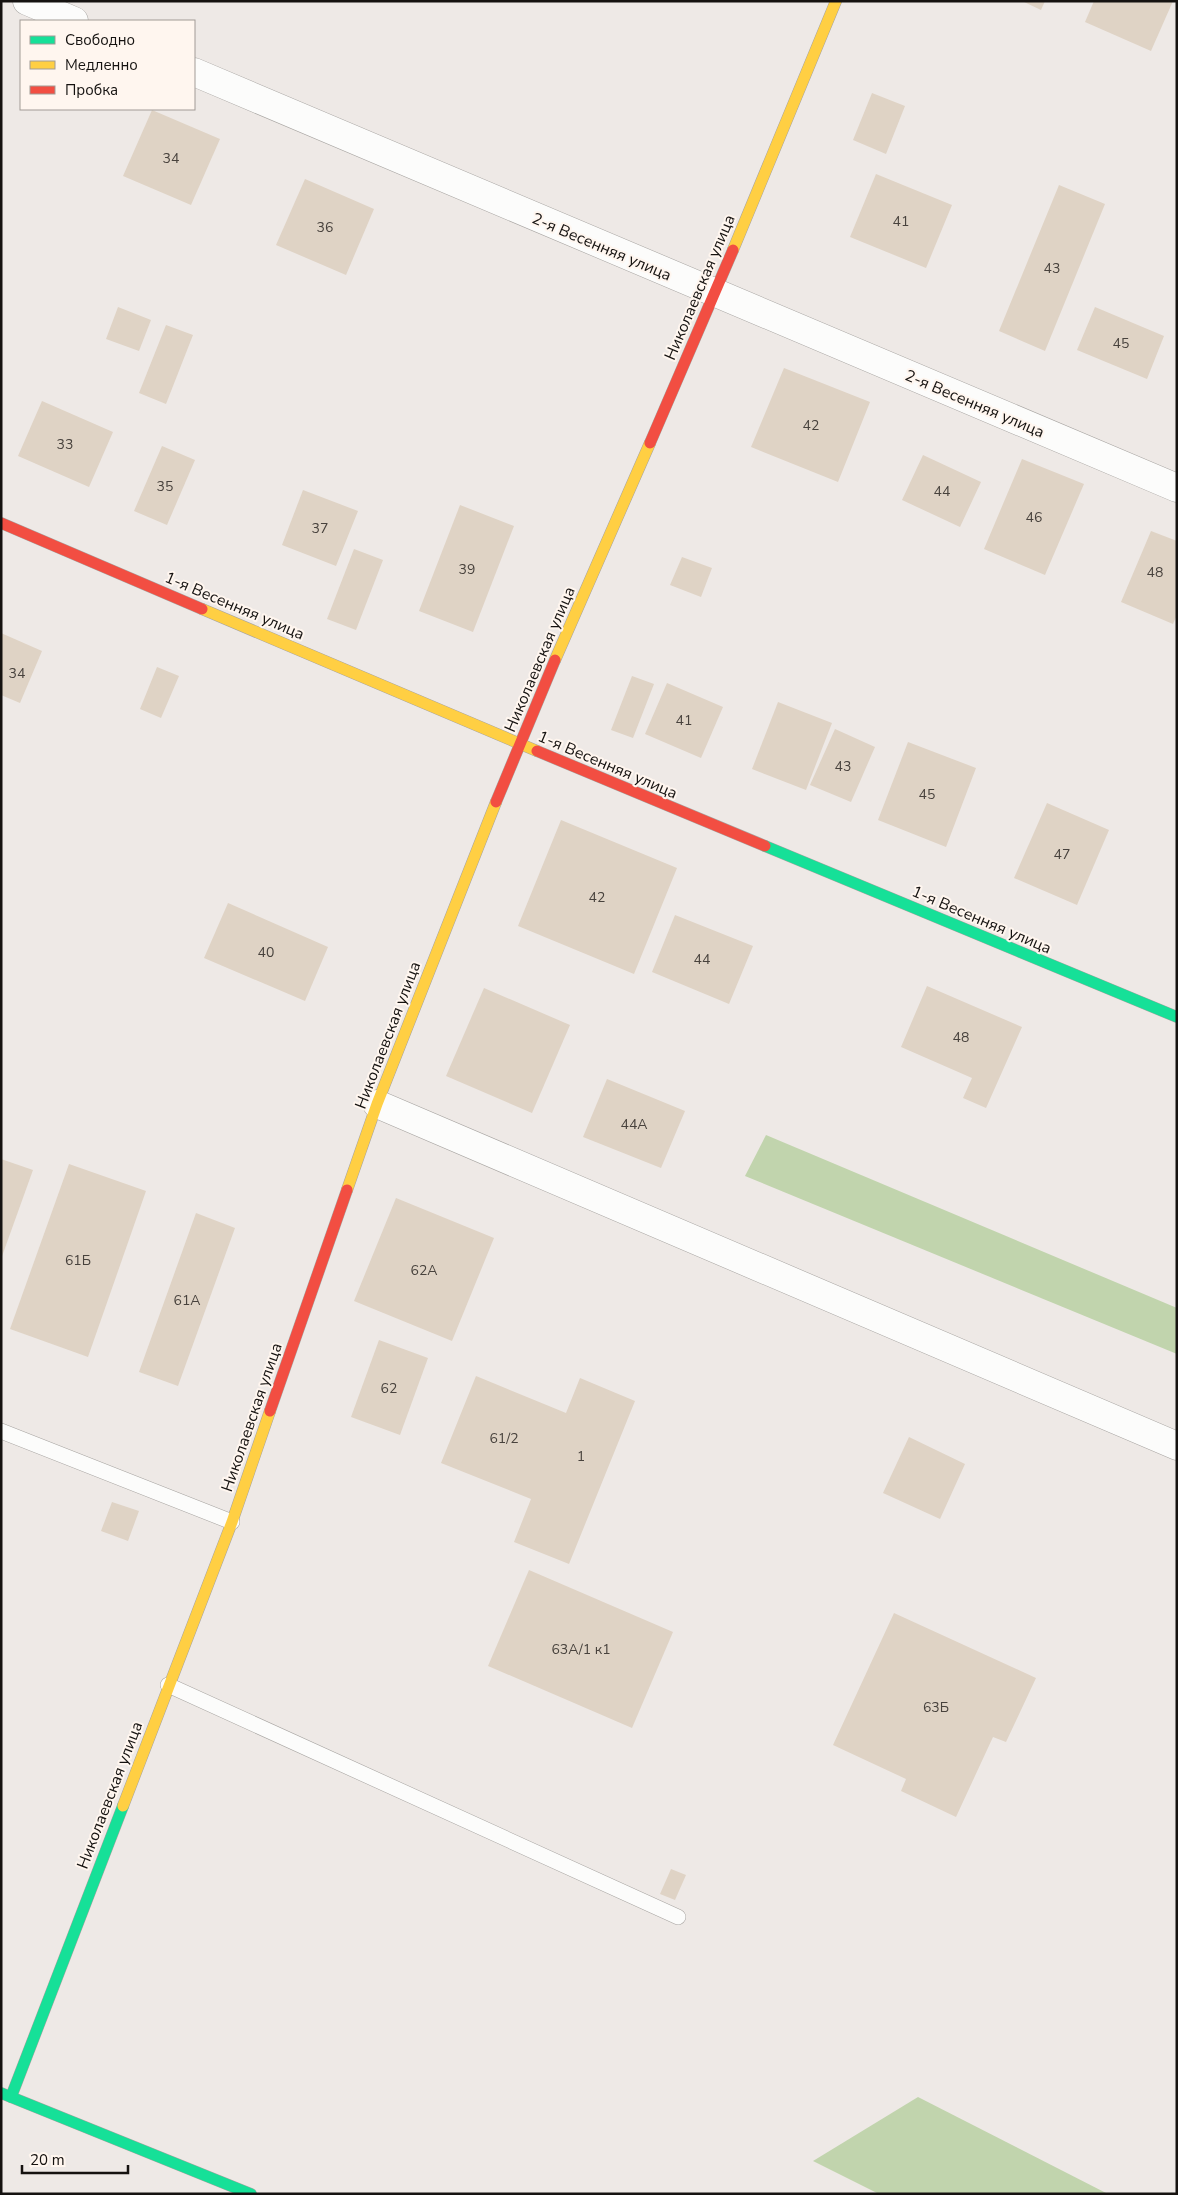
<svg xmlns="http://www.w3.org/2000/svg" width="1178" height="2195" font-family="'Nunito Sans',sans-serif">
	<rect width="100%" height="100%" fill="#eee9e6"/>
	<g fill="#c1d4ad">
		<path d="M766 1135 1177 1308V1354L745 1176Z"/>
		<path d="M918 2097 1108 2194H879L813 2161Z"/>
	</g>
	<g fill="#dfd3c5">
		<path d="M1022 1H1045L1041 10Z"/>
		<path d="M1094 1H1173L1151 51 1085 22Z"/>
		<path d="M872 93 905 106 886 154 853 140Z"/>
		<path d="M152 110 220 139 191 205 123 176Z"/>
		<path d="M876 174 952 205 926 268 850 237Z"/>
		<path d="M305 179 374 209 346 275 276 245Z"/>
		<path d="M1059 185 1105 204 1045 351 999 331Z"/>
		<path d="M118 307 151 320 139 351 106 339Z"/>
		<path d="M1095 307 1164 336 1147 379 1077 350Z"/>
		<path d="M166 325 193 335 166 404 139 393Z"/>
		<path d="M784 368 870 402 838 482 751 447Z"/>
		<path d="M42 401 113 432 89 487 18 456Z"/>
		<path d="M162 446 195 460 167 525 134 511Z"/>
		<path d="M923 455 981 482 960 527 902 500Z"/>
		<path d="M1022 459 1084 484 1045 575 984 549Z"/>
		<path d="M303 490 358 511 336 566 282 545Z"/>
		<path d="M460 505 514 526 473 632 419 611Z"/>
		<path d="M1151 531 1177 541V615L1173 624 1121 602Z"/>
		<path d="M354 549 383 560 356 630 327 619Z"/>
		<path d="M682 557 712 568 701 597 670 585Z"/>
		<path d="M1 633 42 651 20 703 1 695Z"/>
		<path d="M157 667 179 676 161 718 140 709Z"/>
		<path d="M632 676 654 684 633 738 611 730Z"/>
		<path d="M667 683 723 707 701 758 645 734Z"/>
		<path d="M778 702 832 723 806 790 752 769Z"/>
		<path d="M835 729 875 747 851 802 810 785Z"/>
		<path d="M908 742 976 768 946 847 878 820Z"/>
		<path d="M1047 803 1109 830 1077 905 1014 878Z"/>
		<path d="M561 820 677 868 634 974 518 926Z"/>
		<path d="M228 903 328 947 305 1001 204 958Z"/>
		<path d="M675 915 753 946 729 1004 652 972Z"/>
		<path d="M927 986 1022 1027 986 1108 963 1098 972 1078 901 1047Z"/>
		<path d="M484 988 570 1025 532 1113 446 1076Z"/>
		<path d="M607 1079 685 1111 661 1168 583 1137Z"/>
		<path d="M1 1159 33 1170 1 1259Z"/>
		<path d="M69 1164 146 1191 88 1357 10 1329Z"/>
		<path d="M396 1198 494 1238 452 1341 354 1301Z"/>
		<path d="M196 1213 235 1228 178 1386 139 1372Z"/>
		<path d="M379 1340 428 1358 400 1435 351 1417Z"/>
		<path d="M476 1376 566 1413 580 1378 635 1401 569 1564 514 1542 531 1499 441 1463Z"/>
		<path d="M909 1437 965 1464 940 1519 883 1493Z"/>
		<path d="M112 1502 139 1511 128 1541 101 1531Z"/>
		<path d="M529 1570 673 1632 632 1728 488 1666Z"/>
		<path d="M894 1613 1036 1678 1006 1742 993 1737 956 1817 901 1791 906 1779 833 1745Z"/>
		<path d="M671 1869 686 1875 675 1900 660 1894Z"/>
	</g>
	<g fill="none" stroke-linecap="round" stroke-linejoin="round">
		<g stroke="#a7a4a1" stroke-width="16">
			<g id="lane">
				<path d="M1 1431 232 1522"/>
				<path d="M168 1685 678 1917"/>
			</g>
		</g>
		<g stroke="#a7a4a1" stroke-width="29">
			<g id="street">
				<path d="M27 1 74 21"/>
				<path d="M194 72 1177 488"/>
				<path d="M377 1104 1177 1446"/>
			</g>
		</g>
		<g stroke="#a7a4a1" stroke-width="12">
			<g id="fast">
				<path d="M765 846 1177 1017"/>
				<path d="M1 2093 251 2194"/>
				<path d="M11 2097 123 1806"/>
			</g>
		</g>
		<g stroke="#a7a4a1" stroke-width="12">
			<g id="slow">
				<path d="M733 250 836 1"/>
				<path d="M202 609 537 751"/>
				<path d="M555 660 650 443"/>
				<path d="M347 1190 377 1104 496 802"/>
				<path d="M123 1806 232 1522 270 1411"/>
			</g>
		</g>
		<g stroke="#a7a4a1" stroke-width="12">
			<g id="jam">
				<path d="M650 443 733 250"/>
				<path d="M1 523 202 609"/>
				<path d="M537 751 765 846"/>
				<path d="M496 802 555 660"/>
				<path d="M270 1411 347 1190"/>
			</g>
		</g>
		<use href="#lane" stroke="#fcfcfb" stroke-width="15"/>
		<use href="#street" stroke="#fcfcfb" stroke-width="28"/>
		<use href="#fast" stroke="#16e098" stroke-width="11"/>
		<use href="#slow" stroke="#ffcf43" stroke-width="11"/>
		<use href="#jam" stroke="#f24e42" stroke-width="11"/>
	</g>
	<g text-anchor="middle" stroke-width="4" stroke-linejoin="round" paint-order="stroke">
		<g font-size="14" fill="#48423d">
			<text x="171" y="163">34</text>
			<text x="901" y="226">41</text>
			<text x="325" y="232">36</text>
			<text x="1052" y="273">43</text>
			<text x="1121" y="348">45</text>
			<text x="811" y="430">42</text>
			<text x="65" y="449">33</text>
			<text x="165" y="491">35</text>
			<text x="942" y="496">44</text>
			<text x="1034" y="522">46</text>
			<text x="320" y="533">37</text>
			<text x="467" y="574">39</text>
			<text x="1155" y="577">48</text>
			<text x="17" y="678">34</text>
			<text x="684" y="725">41</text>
			<text x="843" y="771">43</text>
			<text x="927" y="799">45</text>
			<text x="1062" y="859">47</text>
			<text x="597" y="902">42</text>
			<text x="266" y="957">40</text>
			<text x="702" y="964">44</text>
			<text x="961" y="1042">48</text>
			<text x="634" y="1129">44А</text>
			<text x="78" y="1265">61Б</text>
			<text x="424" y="1275">62А</text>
			<text x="187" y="1305">61А</text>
			<text x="389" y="1393">62</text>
			<text x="504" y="1443">61/2</text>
			<text x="581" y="1461">1</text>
			<text x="581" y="1654">63А/1 к1</text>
			<text x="936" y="1712">63Б</text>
		</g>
		<g font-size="16" fill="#151210" stroke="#fff6ef">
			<text transform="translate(602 246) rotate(23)" y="6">2-я Весенняя улица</text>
			<text transform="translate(699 287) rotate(-67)" y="6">Николаевская улица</text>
			<text transform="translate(975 403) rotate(23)" y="6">2-я Весенняя улица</text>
			<text transform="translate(235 605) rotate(23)" y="6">1-я Весенняя улица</text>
			<text transform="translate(539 659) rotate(-67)" y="6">Николаевская улица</text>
			<text transform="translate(608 764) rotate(23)" y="6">1-я Весенняя улица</text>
			<text transform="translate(982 919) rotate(23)" y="6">1-я Весенняя улица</text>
			<text transform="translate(387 1035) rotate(-69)" y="6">Николаевская улица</text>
			<text transform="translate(251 1417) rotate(-71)" y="6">Николаевская улица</text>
			<text transform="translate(109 1795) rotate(-69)" y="6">Николаевская улица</text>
		</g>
	</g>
	<rect width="1178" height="2195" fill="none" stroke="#151210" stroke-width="5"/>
	<rect x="20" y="20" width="175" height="90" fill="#fff6ef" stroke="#a19b96"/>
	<rect x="30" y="36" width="25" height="8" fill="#16e098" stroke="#a19b96"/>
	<text x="65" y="45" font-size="15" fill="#151210">Свободно</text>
	<rect x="30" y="61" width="25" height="8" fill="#ffcf43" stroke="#a19b96"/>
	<text x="65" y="70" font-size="15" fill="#151210">Медленно</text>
	<rect x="30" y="86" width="25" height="8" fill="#f24e42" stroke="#a19b96"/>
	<text x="65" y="95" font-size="15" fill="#151210">Пробка</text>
	<path d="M22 2165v8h106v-8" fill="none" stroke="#151210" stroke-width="2.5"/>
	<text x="30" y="2165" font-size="15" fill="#151210" stroke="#fff6ef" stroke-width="4" paint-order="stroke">20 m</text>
</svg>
